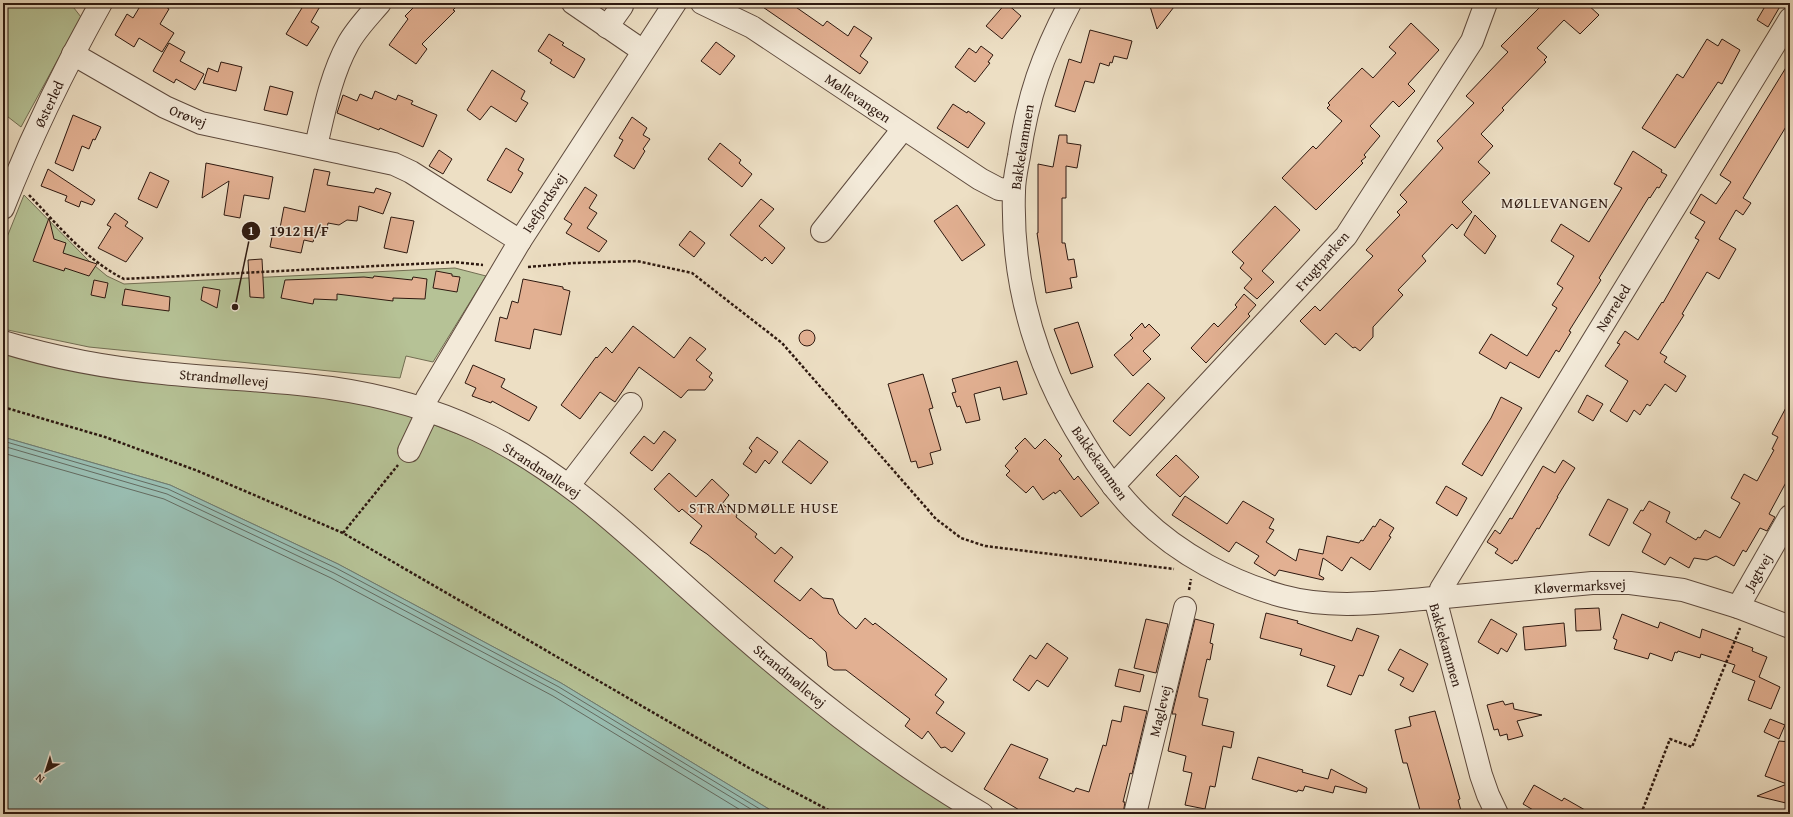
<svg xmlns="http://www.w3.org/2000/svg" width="1793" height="817" font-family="'Gentium Book Plus',serif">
	<rect width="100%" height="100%" fill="#eddfc4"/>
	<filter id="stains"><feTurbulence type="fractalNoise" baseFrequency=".005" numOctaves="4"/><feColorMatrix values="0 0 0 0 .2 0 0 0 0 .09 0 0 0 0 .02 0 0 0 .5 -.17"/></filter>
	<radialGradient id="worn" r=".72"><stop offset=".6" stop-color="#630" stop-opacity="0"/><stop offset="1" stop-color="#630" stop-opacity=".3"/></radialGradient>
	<g fill="#b6c296" stroke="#726e53">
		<path d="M3 3H70L81 17 21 127 3 113Z"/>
		<path d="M24 195 89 261 107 276 124 284 455 268 486 276 433 362 406 356 400 378 89 347 3 329V247Z"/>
		<path d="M3 349 381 405 487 445 535 473 964 814H777L561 683 338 564 170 485 3 437Z"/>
	</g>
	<path fill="#99bdb1" stroke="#6e7b71" d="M3 437 170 485 338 564 561 683 777 814H3Z"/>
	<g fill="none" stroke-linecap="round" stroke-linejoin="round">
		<g stroke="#646b60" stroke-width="1">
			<path d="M3 441 168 489 336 568 559 687 768 814"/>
			<path d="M3 446 167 494 334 573 556 691 759 814"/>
			<path d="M3 453 164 499 331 578 553 696 747 814"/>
		</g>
	</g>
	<g fill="#e2b092" stroke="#2e1910">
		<path d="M142 3H160L169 9 160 24 174 33 162 52 139 38 134 47 115 35 127 14 133 18Z"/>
		<path d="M305 3H322L311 22 319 27 307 46 286 34Z"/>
		<path d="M418 3H460L453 10 455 11 422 44 427 49 416 64 389 45 408 19 405 16Z"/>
		<path d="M757 3H790L823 26 827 21 848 36 854 26 872 38 860 56 868 62 860 74Z"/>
		<path d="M1006 3 1021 16 1002 39 986 26Z"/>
		<path d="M1149 3H1177L1157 29Z"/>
		<path d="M1544 3H1586L1599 15 1580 34 1564 20 1537 48 1547 57 1544 60 1546 62 1502 108 1504 110 1481 134 1493 146 1478 162 1490 173 1462 202 1472 212 1457 229 1452 224 1422 256 1426 261 1398 290 1403 295 1373 327V337L1360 351 1355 347 1353 348 1336 333 1325 345 1300 321 1315 306 1320 311 1373 256 1366 250 1400 215 1397 212 1407 202 1400 195 1443 148 1437 141 1474 103 1466 96 1508 52 1501 46Z"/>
		<path d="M1767 3H1782L1768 27 1757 20Z"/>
		<path d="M1411 23 1439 50 1408 84 1415 91 1399 107 1393 101 1370 126 1380 136 1364 155 1366 157 1361 161 1363 163 1316 210 1282 178 1313 146 1316 149 1342 121 1327 108 1330 105 1328 103 1362 68 1373 78 1396 53 1389 47Z"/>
		<path d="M1090 30 1132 41 1127 59 1114 56 1112 63 1110 62 1109 66 1100 63 1094 83 1085 81 1075 112 1055 106 1069 59 1081 63Z"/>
		<path d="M549 34 564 43 562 45 585 59 574 78 550 63 552 60 538 51Z"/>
		<path d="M1707 39 1718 46 1722 39 1740 50 1722 84 1718 82 1675 148 1642 128 1677 74 1683 78Z"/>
		<path d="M716 42 735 56 720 75 701 61Z"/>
		<path d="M169 43 185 52 180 61 204 74 195 90 176 79 174 83 153 71Z"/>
		<path d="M981 46 993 55 988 62 990 63 975 82 955 67 969 48 976 53Z"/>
		<path d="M1790 61V120L1743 198 1751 203 1743 215 1736 210 1719 239 1736 249 1719 279 1707 272 1682 314 1684 315 1660 353 1667 357 1664 362 1686 376 1676 392 1665 384 1650 406 1647 404 1640 415 1634 410 1627 422 1610 411 1628 381 1605 366 1620 344 1617 343 1625 331 1638 340 1662 302 1663 303 1699 240 1695 238 1705 222 1690 213 1701 194 1716 204 1731 182 1720 175Z"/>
		<path d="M221 62 242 67 236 91 203 83 208 68 218 72Z"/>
		<path d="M492 70 525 91 521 99 528 103 516 122 491 106 480 120 467 110Z"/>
		<path d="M270 86 293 92 287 115 264 110Z"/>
		<path d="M375 91 396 100 398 95 413 101 411 104 437 115 423 147 380 128 379 130 337 113 343 95 357 101 360 94 372 99Z"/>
		<path d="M953 104 967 113 968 111 985 123 968 148 937 128Z"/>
		<path d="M73 115 101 127 95 140 93 139 89 149 82 146 73 171 55 163Z"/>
		<path d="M632 117 647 128 643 135 650 139 643 149 645 151 634 169 614 156 623 140 619 138Z"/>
		<path d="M1059 135H1067V143L1081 145 1077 168 1066 166V198H1062V243H1065L1068 260 1074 259 1077 277 1070 278 1072 288 1046 293 1037 233H1038V164L1053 167Z"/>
		<path d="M720 143 741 160 739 163 752 174 742 187 708 159Z"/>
		<path d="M506 148 524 159 518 170 523 173 511 193 487 180Z"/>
		<path d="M439 150 452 159 443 174 429 166Z"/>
		<path d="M1633 151 1662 170 1661 172 1667 175 1659 188 1657 187 1650 198 1649 197 1599 278 1601 280 1569 331 1571 332 1559 352 1556 350 1539 378 1510 362 1506 369 1479 353 1491 334 1527 356 1557 308 1552 305 1563 288 1557 284 1574 256 1551 241 1561 224 1589 242 1622 188 1614 184Z"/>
		<path d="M206 163 273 177 269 199 244 195 240 218 224 215 229 181 202 198Z"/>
		<path d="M48 169 95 200 92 205 81 201 79 207 65 201 67 196 41 186Z"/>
		<path d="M314 169 330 172 327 185 374 193 376 188 391 193 383 214 359 206 357 221 347 220 339 225 328 223 326 234 316 231 313 242 304 240 301 253 270 247 274 227 280 228 284 207 305 212Z"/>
		<path d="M150 172 169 181 157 208 138 199Z"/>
		<path d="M585 187 597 195 589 208 597 213 587 228 607 241 599 252 566 233 572 224 564 219Z"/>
		<path d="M761 199 774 209 759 226 785 248 772 264 765 257 762 261 730 235Z"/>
		<path d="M957 205 985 245 962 261 934 221Z"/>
		<path d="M1275 206 1300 230 1262 271 1274 282 1257 299 1244 288 1252 279 1240 268 1244 263 1232 252Z"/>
		<path d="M115 213 128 222 125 226 143 238 126 262 98 248 111 227 107 225Z"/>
		<path d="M1475 215 1496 236 1485 254 1464 235Z"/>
		<path d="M391 217 414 221 407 253 384 248Z"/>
		<path d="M49 218 54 239 66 243 63 253 97 264 89 276 65 268 64 271 33 261Z"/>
		<path d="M690 231 705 243 694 257 679 245Z"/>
		<path d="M262 259 264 298 250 297 248 260Z"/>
		<path d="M436 271 452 274V276L460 277 457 292 433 288Z"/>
		<path d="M374 276 412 280 413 277 427 279 425 299 393 298V301L337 294V300L314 299 313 304 281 298 285 280 364 277 373 278Z"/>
		<path d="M523 279 563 287V289L570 291 561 335 534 329 530 349 495 341 500 317 507 319 512 301 518 303Z"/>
		<path d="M94 280 108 283 105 298 91 295Z"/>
		<path d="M203 287 220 290 217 308 201 300Z"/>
		<path d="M125 289 170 297 169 311 122 305Z"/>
		<path d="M1244 294 1256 305 1248 314 1250 316 1206 363 1191 348 1214 323 1218 327 1237 307 1235 305Z"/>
		<path d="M1078 322 1093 367 1071 374 1054 329Z"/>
		<path d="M1142 323 1145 328 1149 324 1160 335 1143 351 1151 359 1133 376 1114 355 1133 338 1130 335Z"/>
		<path d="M633 326 674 358 690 337 706 349 696 360 712 373 709 377 713 380 705 390H688L681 398 639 367 615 402 600 392 580 419 561 405 596 357 597 358 606 347 612 353Z"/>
		<circle cx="807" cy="338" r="8"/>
		<path d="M1017 361 1027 394 1003 400 1000 387 974 394 980 420 966 423 960 406 957 407 952 393 956 392 952 379Z"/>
		<path d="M473 365 505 379 501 387 537 407 529 421 492 401 491 403 472 396 476 388 465 383Z"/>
		<path d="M923 374 933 408 929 409 941 450 930 453 933 464 918 468 916 461 911 462 888 384Z"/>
		<path d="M1148 383 1165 398 1130 436 1113 421Z"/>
		<path d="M1587 395 1603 404 1593 421 1578 412Z"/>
		<path d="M1501 397 1522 408 1482 476 1462 464 1491 418Z"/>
		<path d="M1790 400V475L1769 514 1775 517 1767 531 1760 528 1746 552 1743 550 1734 566 1716 556 1707 560 1694 558 1689 568 1670 557 1665 565 1642 552 1651 534 1633 523 1641 510 1643 511 1649 501 1670 512 1666 522 1696 540 1698 537 1700 538 1705 530 1720 538 1740 503 1731 498 1744 474 1757 481 1774 450 1772 449 1778 437 1772 434Z"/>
		<path d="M664 431 676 440 652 471 630 453 644 436 654 444Z"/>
		<path d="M757 437 778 452 769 464 765 460 756 473 743 464 752 451 749 448Z"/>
		<path d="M1025 438 1035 449 1045 439 1062 456 1059 459 1074 480 1078 476 1099 503 1081 517 1060 490 1055 494 1054 492 1043 500 1033 486 1026 493 1006 475 1010 471 1005 466 1018 451 1015 448Z"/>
		<path d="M799 440 828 462 811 484 782 462Z"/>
		<path d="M1176 455 1199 477 1180 497 1156 475Z"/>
		<path d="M1563 460 1575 468 1557 497H1558L1539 529 1537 528 1517 561 1515 560 1512 564 1495 553 1498 549 1487 542 1495 530 1500 534 1510 518 1512 519 1543 466 1555 473Z"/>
		<path d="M669 473 696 497 712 479 729 495 722 504 737 515 736 517 757 534 755 537 775 554 781 547 793 557 774 581 800 601 811 588 823 598 833 599 839 614 856 629 865 618 873 625 875 623 947 679 935 695 944 702 936 713 965 733 952 752 945 747 941 748 928 731 922 739 905 726 910 719 846 670H834L828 666 826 652 811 638 810 639 707 554 690 543 702 526 682 509 679 512 654 489Z"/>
		<path d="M1446 486 1467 498 1457 516 1436 503Z"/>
		<path d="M1185 496 1227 524 1243 501 1274 519 1269 528 1274 530 1266 542 1296 561 1299 549 1323 554 1327 536 1359 543 1361 540 1363 541 1373 526 1375 527 1380 519 1394 528 1389 536 1391 537 1370 570 1351 557 1342 571 1323 558 1319 575 1324 578 1323 580 1279 570 1275 576 1254 563 1259 556 1236 542 1229 552 1172 515Z"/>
		<path d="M1608 499 1628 509 1609 546 1589 535Z"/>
		<path d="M1599 608 1601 630 1576 631 1575 609Z"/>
		<path d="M1266 613 1298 621 1297 623 1352 641 1357 628 1379 636 1363 676 1359 675 1351 695 1327 686 1335 666 1300 655 1302 649 1260 638Z"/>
		<path d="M1622 614 1658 628 1660 622 1700 638 1702 629 1753 648 1752 651 1767 657 1759 677 1780 687 1771 709 1748 700 1755 681 1732 672 1735 665 1701 654 1700 658 1678 651 1677 653 1675 652 1672 661 1650 653 1648 659 1614 649 1617 640 1613 638Z"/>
		<path d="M1146 619 1168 624 1156 673 1134 668Z"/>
		<path d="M1195 619 1214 624 1210 643 1213 644 1210 660 1207 659 1199 693V697L1208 699 1202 725 1234 732 1231 748 1223 746 1215 787 1210 786 1205 809 1185 805 1192 773 1183 771 1186 756 1168 751 1176 714H1172Z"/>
		<path d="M1491 619 1517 634 1507 652 1501 648 1498 654 1478 642Z"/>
		<path d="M1564 623 1566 646 1525 650 1523 627Z"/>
		<path d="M1047 643 1068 658 1048 687 1037 680 1029 691 1013 680 1030 655 1036 659Z"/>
		<path d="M1400 649 1428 664 1413 692 1400 685 1404 678 1388 670Z"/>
		<path d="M1119 669 1144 675 1140 692 1115 686Z"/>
		<path d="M1503 701 1505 705 1513 703 1514 709 1542 715 1517 721 1523 736 1508 740 1507 734 1500 736 1498 729 1494 730 1487 705Z"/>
		<path d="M1124 706 1147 711 1132 774 1130 773 1123 802H1125L1123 814H1026L984 789 1011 744 1048 759 1039 778 1074 792 1076 788 1089 792 1103 745 1106 746 1112 720 1121 722Z"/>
		<path d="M1435 711 1460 799 1458 800 1462 814H1421L1407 763H1403L1395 730 1411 726 1409 717Z"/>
		<path d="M1770 719 1785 725 1779 739 1764 732Z"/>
		<path d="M1779 741 1790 742V804L1757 796 1787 784 1765 776Z"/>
		<path d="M1258 757 1303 770 1302 772 1328 779 1331 769 1367 788 1366 793 1335 786 1333 793 1305 786 1303 791 1298 790 1297 792 1252 779Z"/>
		<path d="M1534 785 1562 801 1564 798 1592 814H1540L1523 804Z"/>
	</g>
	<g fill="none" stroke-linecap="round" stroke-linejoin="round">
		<g stroke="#5e4a3d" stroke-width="24">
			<g id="minor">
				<path d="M573 3 643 51"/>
				<path d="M702 3 752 27 980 179 999 189 1014 190"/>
				<path d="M1070 3C1042 56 1028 96 1019 156 1017 167 1014 179 1014 191 1011 282 1036 368 1085 445 1101 471 1119 496 1141 517 1179 554 1231 582 1282 596 1333 610 1384 602 1435 598L1481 775 1488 795 1497 814"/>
				<path d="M607 27 622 6"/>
				<path d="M73 54 165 107 201 123 394 164 411 172 520 241"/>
				<path d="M316 146C324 112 331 75 348 44 356 29 369 16 380 3"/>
				<path d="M3 208C31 137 64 69 101 3"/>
				<path d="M822 231 903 129"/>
				<path d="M3 342C55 358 109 368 163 373 219 379 276 380 331 388 380 395 432 409 477 430 567 472 635 542 709 607 794 683 883 756 982 814"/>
				<path d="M423 409 427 398 520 241 675 3"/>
				<path d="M409 451 428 411"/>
				<path d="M569 485 631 404"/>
				<path d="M1113 486 1346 236 1472 41 1486 3"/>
				<path d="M1442 597 1441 589 1790 19"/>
				<path d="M1435 598 1592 583H1630L1683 590 1738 607 1790 627"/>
				<path d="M1738 607 1790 516"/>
				<path d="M1135 814 1185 608"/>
			</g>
		</g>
		<g stroke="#2e1910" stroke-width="2.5" stroke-dasharray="3 2" stroke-linecap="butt">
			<path d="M1294 3 1297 6 1321 3"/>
			<path d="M29 195C58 225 86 260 124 279L454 262 483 265"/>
			<path d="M528 267 574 263 637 261 692 273 782 343 936 519 961 538 985 546 1174 569"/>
			<path d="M3 407 105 437 198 471 343 533 749 768 836 814"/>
			<path d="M343 533 398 465"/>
			<path d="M1189 590 1191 579"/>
			<path d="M1641 814 1670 739 1692 747 1740 628"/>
		</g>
		<use href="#minor" stroke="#f3ead9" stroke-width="22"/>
	</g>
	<g text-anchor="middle" stroke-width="3" stroke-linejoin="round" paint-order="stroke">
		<g font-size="14" fill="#2e1910" stroke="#f3ead9">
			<text transform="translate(858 98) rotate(34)" y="5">Møllevangen</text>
			<text transform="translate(49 104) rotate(-65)" y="5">Østerled</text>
			<text transform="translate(188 116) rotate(22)" y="5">Orøvej</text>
			<text transform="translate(1022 147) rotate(-81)" y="5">Bakkekammen</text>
			<text transform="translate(544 203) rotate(-57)" y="5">Isefjordsvej</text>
			<text transform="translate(1322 261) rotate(-49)" y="5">Frugtparken</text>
			<text transform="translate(1613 308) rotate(-58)" y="5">Nørreled</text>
			<text transform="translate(224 378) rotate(5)" y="5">Strandmøllevej</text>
			<text transform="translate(1100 463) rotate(55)" y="5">Bakkekammen</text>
			<text transform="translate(542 470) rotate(33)" y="5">Strandmøllevej</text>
			<text transform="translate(1758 572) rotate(-60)" y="5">Jagtvej</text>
			<text transform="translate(1580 586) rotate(-3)" y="5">Kløvermarksvej</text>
			<text transform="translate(1446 645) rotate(74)" y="5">Bakkekammen</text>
			<text transform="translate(790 676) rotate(40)" y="5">Strandmøllevej</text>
			<text transform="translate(1160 711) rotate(-76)" y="5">Maglevej</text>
		</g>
		<g font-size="15" letter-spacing="1" fill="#2e1910" stroke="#f3ead9">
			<text x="1555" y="208">MØLLEVANGEN</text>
			<text x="764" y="513">STRANDMØLLE HUSE</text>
		</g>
	</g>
	<path fill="none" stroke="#2e1910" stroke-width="1.5" d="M235 307L251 231"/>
	<g fill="#2e1910" stroke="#f3ead9" stroke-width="1.5">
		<circle cx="235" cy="307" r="4"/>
		<circle cx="251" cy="231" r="10"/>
	</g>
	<g font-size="12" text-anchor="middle" font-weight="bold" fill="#fff">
		<text x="251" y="235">1</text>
	</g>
	<g font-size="15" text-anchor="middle" font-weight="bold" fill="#2e1910" stroke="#f3ead9" stroke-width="3" stroke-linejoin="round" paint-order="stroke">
		<text x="299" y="236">1912 H/F</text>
	</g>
	<rect width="1793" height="817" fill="none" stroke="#eddfc4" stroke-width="16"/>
	<rect x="4" y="4" width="1785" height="809" fill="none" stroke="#2e1910" stroke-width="2"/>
	<rect x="8" y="8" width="1777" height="801" fill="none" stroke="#2e1910"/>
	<g transform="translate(46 771) rotate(219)" stroke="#f3ead9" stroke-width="3" paint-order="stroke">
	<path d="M0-3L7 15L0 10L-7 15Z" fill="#2e1910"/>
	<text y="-6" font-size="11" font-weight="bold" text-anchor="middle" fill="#2e1910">N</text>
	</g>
	<rect width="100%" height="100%" filter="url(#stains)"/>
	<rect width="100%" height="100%" fill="url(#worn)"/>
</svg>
